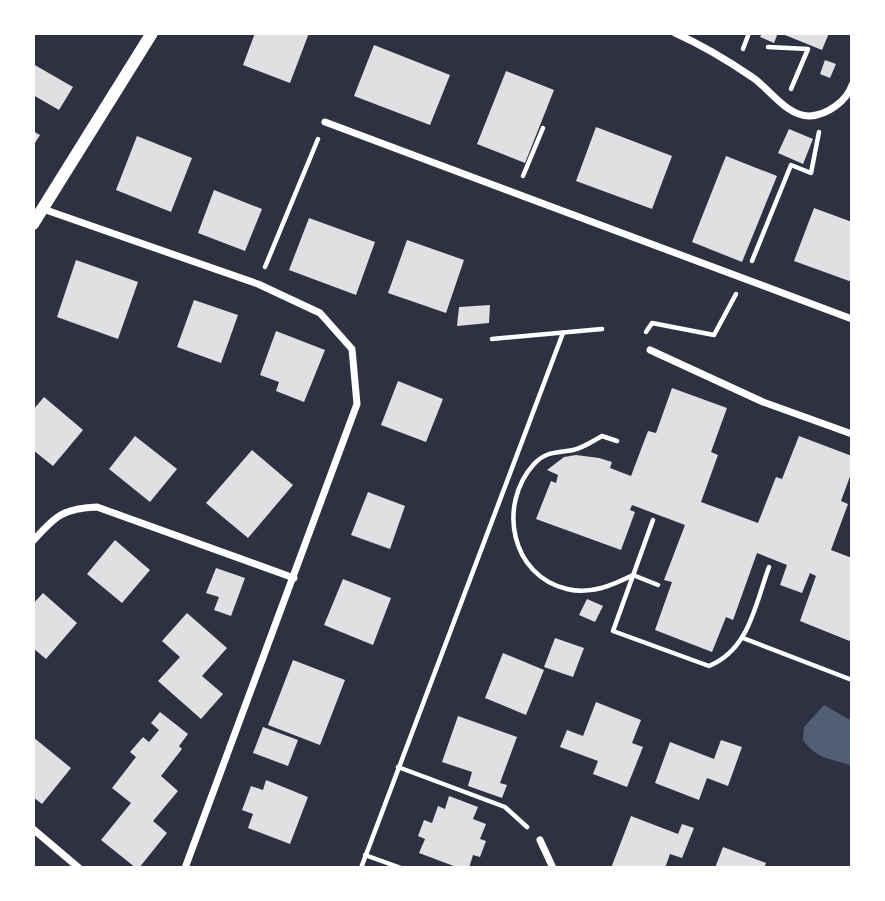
<svg xmlns="http://www.w3.org/2000/svg" width="885" height="901" font-family="'Alegreya Sans',sans-serif">
	<rect width="100%" height="100%" fill="#2d3142"/>
	<path fill="#4f5d75" d="M824 705 852 721V766C832 758 818 761 803 740L804 727Z"/>
	<g fill="#e0e0e3">
		<path d="M255 33H309L290 83 243 65Z"/>
		<path d="M762 33H778L774 43 760 37Z"/>
		<path d="M780 33H829L822 50Z"/>
		<path d="M374 45 450 75 430 125 354 96Z"/>
		<path d="M825 60 836 64 830 78 820 74Z"/>
		<path d="M33 64 73 87 59 110 33 95Z"/>
		<path d="M506 71 554 90 525 163 477 144Z"/>
		<path d="M596 127 672 156 652 209 576 181Z"/>
		<path d="M789 129 813 139 803 164 778 153Z"/>
		<path d="M33 131 40 135 33 146Z"/>
		<path d="M137 136 192 158 171 212 116 190Z"/>
		<path d="M726 156 777 176 742 262 692 242Z"/>
		<path d="M214 190 262 209 245 251 198 233Z"/>
		<path d="M814 208 852 222V282L794 261Z"/>
		<path d="M309 218 375 242 356 295 289 270Z"/>
		<path d="M407 240 464 260 446 313 388 293Z"/>
		<path d="M76 260 138 282 118 339 57 317Z"/>
		<path d="M194 300 238 315 221 363 177 347Z"/>
		<path d="M490 305 489 323 457 326 459 307Z"/>
		<path d="M276 331 325 350 304 402 276 391 279 382 260 375Z"/>
		<path d="M398 381 443 399 426 442 381 425Z"/>
		<path d="M672 388 727 408 711 452 718 455 701 502 758 523 776 477 782 479 799 436 852 456V471L841 501 848 504 831 550 852 558V642L800 621 816 576 810 573 802 593 780 585 787 565 757 553 733 620 726 617 712 652 655 630 672 582 664 580 685 525 632 505 630 510 635 512 621 550 536 519 551 481 556 483 558 475 547 470 564 457 576 455 599 458 612 462 610 468 631 476 648 431 656 433Z"/>
		<path d="M44 397 83 430 53 466 33 450V410Z"/>
		<path d="M135 436 177 469 150 502 109 469Z"/>
		<path d="M252 450 293 485 248 538 206 503Z"/>
		<path d="M368 492 405 506 390 549 351 535Z"/>
		<path d="M115 540 150 570 122 603 87 574Z"/>
		<path d="M216 568 245 578 231 616 214 610 219 597 206 593Z"/>
		<path d="M343 579 391 598 373 645 324 625Z"/>
		<path d="M43 593 77 623 46 659 33 648V604Z"/>
		<path d="M587 599 603 606 595 622 579 615Z"/>
		<path d="M187 613 227 648 202 676 223 694 201 719 158 681 180 657 162 641Z"/>
		<path d="M555 638 584 648 573 677 544 667Z"/>
		<path d="M503 653 544 670 526 715 485 698Z"/>
		<path d="M293 660 345 680 320 745 268 725Z"/>
		<path d="M596 702 641 720 632 743 643 747 627 787 593 774 598 761 560 747 567 730 583 736Z"/>
		<path d="M160 712 188 734 179 746 182 749 161 776 178 791 153 821 167 833 139 868H136L101 840 131 803 112 788 136 757 130 752 143 737 149 742 159 730 151 723Z"/>
		<path d="M458 716 517 737 500 783 507 785 502 798 468 786 472 772 442 762Z"/>
		<path d="M263 727 298 740 288 766 253 753Z"/>
		<path d="M33 737 71 768 42 804 33 797Z"/>
		<path d="M721 740 742 747 728 786 707 778 699 800 655 783 670 742 714 759Z"/>
		<path d="M266 780 308 797 290 844 248 828 253 814 242 810 251 786 263 790Z"/>
		<path d="M449 796 478 807 473 819 486 824 480 839 486 841 480 857 473 855 469 868H459L419 853 425 839 418 836 424 820 432 823 438 806 445 809Z"/>
		<path d="M631 816 678 834 682 824 694 828 682 858 670 854 665 868H611Z"/>
		<path d="M723 847 766 863 764 868H715Z"/>
	</g>
	<g fill="none" stroke-linecap="round" stroke-linejoin="round">
		<g stroke="#fff" stroke-width="4.5">
			<path d="M768 47 808 49 791 89"/>
			<path d="M743 49 749 33"/>
			<path d="M523 176 543 128"/>
			<path d="M752 261 791 165 811 173 819 132"/>
			<path d="M265 267 318 139"/>
			<path d="M646 332 652 323 714 335 736 294"/>
			<path d="M492 339 602 329"/>
			<path d="M617 441 602 436C593 441 583 448 573 450 557 453 546 451 534 464 497 505 511 576 567 589 591 595 613 585 633 575L658 585"/>
			<path d="M653 520 613 631 709 666C749 650 755 605 769 567"/>
			<path d="M743 638 852 680"/>
			<path d="M398 767 505 807 527 827"/>
			<path d="M365 855 401 868"/>
			<path d="M361 868 563 333"/>
		</g>
		<g stroke="#fff" stroke-width="7">
			<path d="M675 33C702 45 727 60 752 77 769 88 787 117 810 116 827 115 847 101 852 85"/>
			<path d="M325 122 852 319"/>
			<path d="M43 209 258 284 320 313 352 349 357 404 185 868"/>
			<path d="M650 350 763 402 852 434"/>
			<path d="M33 541C55 516 64 508 97 507L294 578"/>
			<path d="M33 829 79 868"/>
			<path d="M540 840 553 868"/>
		</g>
		<path stroke="#fff" stroke-width="12" d="M33 224 152 33"/>
	</g>
	<rect width="885" height="901" fill="none" stroke="#ffffff" stroke-width="70"/>
</svg>
